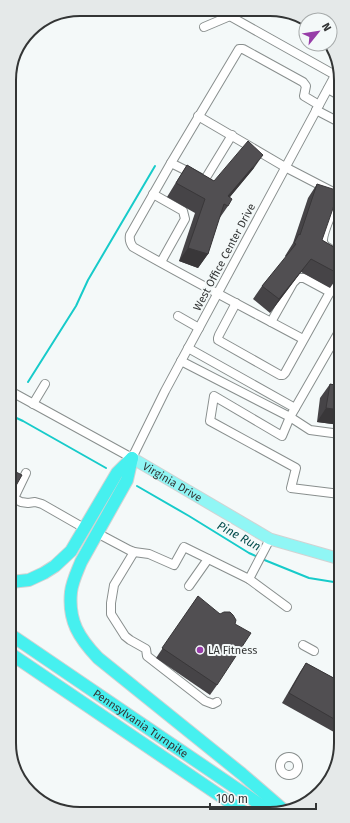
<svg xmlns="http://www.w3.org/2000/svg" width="350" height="823" font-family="'Fira Sans',sans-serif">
	<rect width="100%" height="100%" fill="#f4f9f9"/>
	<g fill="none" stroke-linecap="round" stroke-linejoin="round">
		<g stroke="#17cbca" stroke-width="2">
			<path d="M28 382 76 306 88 280 155 166"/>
			<path d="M10 415 23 421 106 468"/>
			<path d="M137 486 189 516 249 553 258 557"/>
			<path d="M262 559 309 578 340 583"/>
		</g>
		<g stroke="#898f8e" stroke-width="10">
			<g id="minor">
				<path d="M219 10 335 75"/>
				<path d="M204 27 230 16"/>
				<path d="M328 89 339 95"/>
				<path d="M316 110 339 122"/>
				<path d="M198 116 285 167 339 195"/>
				<path d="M171 163 201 178 204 179 207 176 232 135"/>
				<path d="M153 194 183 211 185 219 161 262"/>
				<path d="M329 248C326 247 324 245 323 242 322 233 335 206 339 197"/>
				<path d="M236 303 219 335 218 338V340L280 375H283L285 373 339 276"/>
				<path d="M178 316 199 328"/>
				<path d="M271 322 293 283 298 278H304L330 292"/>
				<path d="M340 330 290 417 282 436 214 396 210 421 296 468 291 488 340 494"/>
				<path d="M303 339C247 309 189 279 133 247 130 243 129 240 130 235L171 163 239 49H243L303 82 306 86 304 96 319 105"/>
				<path d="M188 348 295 408"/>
				<path d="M181 361 290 417 310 430 340 434"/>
				<path d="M10 391 132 458 165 391 339 68"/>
				<path d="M33 404 45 384"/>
				<path d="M11 497 21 502 28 503 35 502 42 504 84 528"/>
				<path d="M14 498 26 473"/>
				<path d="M97 533 129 550 134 552 149 554 174 565 184 547 249 579 287 607"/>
				<path d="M134 552 114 585 111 603V614L125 636 130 640 146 649 147 656 205 701 213 704 217 702"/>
				<path d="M249 579 270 539"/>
				<path d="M189 586 208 559"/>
				<path d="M303 645 314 651"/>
				<circle cx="289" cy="766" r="9"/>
			</g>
		</g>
		<g stroke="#d2d3d3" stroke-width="13">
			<g id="major">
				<path id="s1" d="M132 458 270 539 340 559"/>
			</g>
		</g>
		<g stroke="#d2d3d3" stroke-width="14">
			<g id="highway">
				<path d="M132 458 127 480 81 562C77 572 72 582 71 592 68 621 79 638 98 658L242 774 286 812"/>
				<path d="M11 582 29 580 44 573 55 566 71 551 117 473 132 458"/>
				<path id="s2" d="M11 635 271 812"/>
				<path d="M11 654 244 812"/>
			</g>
		</g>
		<use href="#minor" stroke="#fff" stroke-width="8"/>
		<use href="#major" stroke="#90f6f5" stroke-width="11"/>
		<use href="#highway" stroke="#46f0ef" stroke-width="12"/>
	</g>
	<g fill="#464447">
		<path d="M187 165 214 181 254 168 230 197 228 206 219 219 208 254 198 268 179 261 195 213 167 197 178 179Z"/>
		<path d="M317 184 322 240 339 250V275L330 288 301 272 270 313 253 299 262 286 286 257 285 256 293 243 308 198Z"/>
		<path d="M340 354V425L317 422 320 398 330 384 335 385 339 355Z"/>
		<path d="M198 596 217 685 210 695 156 658Z"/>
		<path d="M306 663 341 682V736L282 703 300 672Z"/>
	</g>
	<g fill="#393739">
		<path d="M263 155 254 168 219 210 228 196Z"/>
		<path d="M188 248 208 254 198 268 179 261Z"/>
		<path d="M311 259 301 272 270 313 279 299Z"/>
		<path d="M326 408 340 410V425L317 422Z"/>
	</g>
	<g fill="#514f52" stroke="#393739">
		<path d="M248 141 263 155 228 196 232 199 228 206 224 204 208 254 188 248 205 199 176 183 187 165 214 181Z"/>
		<path d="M317 184 339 191 322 240 339 250V274L311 259 279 299 262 286 296 244 294 243 299 234 300 235Z"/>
		<path d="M330 384 340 386V410L326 408Z"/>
		<path d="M10 469 22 475 13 491 10 490Z"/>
		<path d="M198 596 220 614 224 612H230L233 615 236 620 235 624 251 633 217 685 162 648Z"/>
		<path d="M306 663 341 682V723L289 693Z"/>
	</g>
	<circle fill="#973da8" stroke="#f4f9f9" stroke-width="1.5" cx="200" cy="650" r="4"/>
	<g text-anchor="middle" stroke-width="4" stroke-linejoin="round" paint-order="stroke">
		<g font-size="11" fill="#333535" stroke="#f4f9f9">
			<text transform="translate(224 257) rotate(-62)" y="4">West Office Center Drive</text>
			<text dy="4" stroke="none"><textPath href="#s1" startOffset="47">Virginia Drive</textPath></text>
			<text dy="4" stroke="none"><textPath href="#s2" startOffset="157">Pennsylvania Turnpike</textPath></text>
		</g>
		<g font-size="11" fill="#333535" stroke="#f4f9f9" text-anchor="start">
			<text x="208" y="654">LA Fitness</text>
		</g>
		<g font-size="12" font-style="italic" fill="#044c4c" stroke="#f4f9f9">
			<text transform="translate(239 536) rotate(29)" y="4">Pine Run</text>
		</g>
	</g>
	<path d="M0 0H350V823H0ZM80 16H270A64 64 0 0 1 334 80V743A64 64 0 0 1 270 807H80A64 64 0 0 1 16 743V80A64 64 0 0 1 80 16Z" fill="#e5e9e9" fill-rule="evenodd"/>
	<path fill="none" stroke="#333535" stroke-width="2" d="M80 16H270A64 64 0 0 1 334 80V743A64 64 0 0 1 270 807H80A64 64 0 0 1 16 743V80A64 64 0 0 1 80 16Z"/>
	<g transform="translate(318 32) rotate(60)"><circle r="19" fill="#f4f9f9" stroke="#a7abab"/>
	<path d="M0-3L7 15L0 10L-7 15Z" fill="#973da8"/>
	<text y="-6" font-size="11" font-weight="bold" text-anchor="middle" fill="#333535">N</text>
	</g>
	<path d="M210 803v6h106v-6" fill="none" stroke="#333535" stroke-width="2"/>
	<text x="216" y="803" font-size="12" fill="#333535" stroke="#f4f9f9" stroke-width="3" paint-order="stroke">100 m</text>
</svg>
